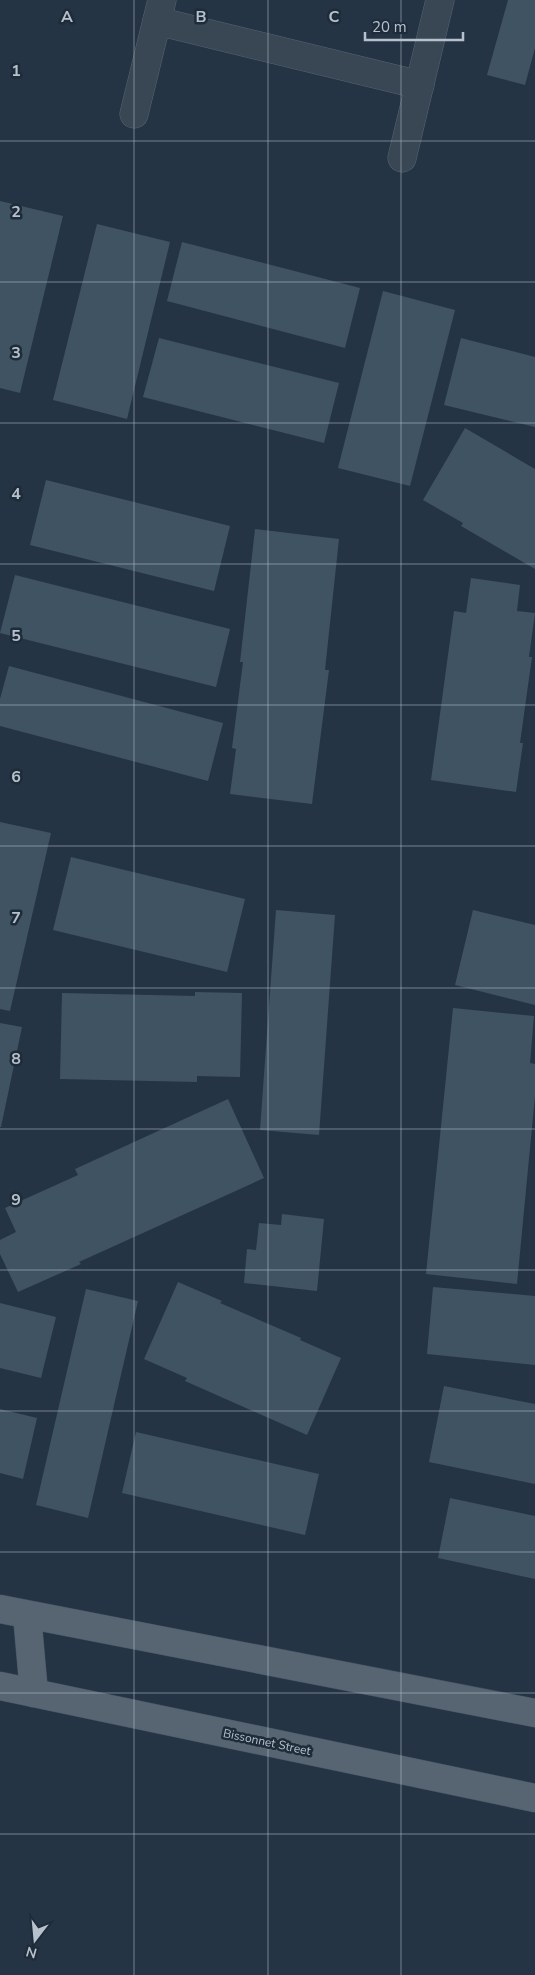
<svg xmlns="http://www.w3.org/2000/svg" width="535" height="1975" font-family="'Nunito Sans',sans-serif">
	<rect width="100%" height="100%" fill="#243444"/>
	<g fill="#405363">
		<path d="M508 0H535V48L525 85 487 75Z"/>
		<path d="M0 201 63 216 20 393 0 388Z"/>
		<path d="M97 224 170 242 127 419 53 400Z"/>
		<path d="M182 242 360 288 345 348 167 301Z"/>
		<path d="M383 291 455 310 410 486 338 468Z"/>
		<path d="M159 338 339 383 324 443 143 397Z"/>
		<path d="M461 338 535 357V427L444 405Z"/>
		<path d="M465 428 535 469V569L461 526 463 523 423 500Z"/>
		<path d="M46 480 230 526 214 591 30 545Z"/>
		<path d="M255 529 339 539 325 670H329L312 804 230 794 236 749 232 748 243 662H240Z"/>
		<path d="M15 575 230 629 216 687 0 633Z"/>
		<path d="M471 578 520 585 517 611 535 613 529 657H532L520 743H523L516 792 431 780 454 611 466 613Z"/>
		<path d="M9 666 223 723 208 781 0 726V699Z"/>
		<path d="M0 822 51 833 10 1011 0 1009Z"/>
		<path d="M71 857 245 899 227 972 53 930Z"/>
		<path d="M276 910 335 915 319 1135 260 1130Z"/>
		<path d="M473 910 535 925V1005L455 985Z"/>
		<path d="M195 992 242 993 240 1077 197 1076V1082L60 1079 62 993 195 996Z"/>
		<path d="M453 1008 534 1016 530 1063 535 1064V1096L517 1284 426 1274Z"/>
		<path d="M0 1023 22 1027 1 1127H0Z"/>
		<path d="M228 1099 264 1178 79 1262 81 1264 18 1292 0 1254V1240L16 1232 5 1208 78 1175 75 1169Z"/>
		<path d="M282 1214 324 1219 317 1291 244 1283 247 1249 256 1250 259 1223 281 1225Z"/>
		<path d="M178 1282 222 1301 220 1303 301 1338 300 1340 341 1358 307 1435 185 1381 187 1378 144 1359Z"/>
		<path d="M433 1287 535 1296V1365L427 1354Z"/>
		<path d="M86 1289 138 1301 88 1518 36 1505Z"/>
		<path d="M0 1303 56 1317 41 1378 0 1368Z"/>
		<path d="M444 1386 535 1404V1484L429 1462Z"/>
		<path d="M0 1409 37 1418 23 1479 0 1473Z"/>
		<path d="M136 1432 319 1474 305 1535 122 1493Z"/>
		<path d="M450 1498 535 1516V1579L438 1558Z"/>
	</g>
	<g fill="none" stroke-linecap="round" stroke-linejoin="round">
		<g stroke="#576471" stroke-width="29">
			<g id="minor">
				<path d="M157 21 420 85"/>
				<path d="M134 114 162 0"/>
				<path d="M402 158 440 0"/>
			</g>
		</g>
		<g stroke="#434f5d" stroke-width="29">
			<g id="major">
				<path d="M0 1609 535 1713"/>
				<path d="M27 1615 34 1693"/>
				<path d="M0 1686 535 1798"/>
			</g>
		</g>
		<use href="#minor" stroke="#394653" stroke-width="28"/>
		<use href="#major" stroke="#576573" stroke-width="28"/>
	</g>
	<path fill="none" stroke="#b6c1cd" stroke-width="1" stroke-opacity="0.55" d="M134 0V1975M268 0V1975M401 0V1975M0 141H535M0 282H535M0 423H535M0 564H535M0 705H535M0 846H535M0 988H535M0 1129H535M0 1270H535M0 1411H535M0 1552H535M0 1693H535M0 1834H535"/>
	<g text-anchor="middle" stroke-width="5" stroke-linejoin="round" paint-order="stroke">
		<g font-size="12" fill="#b6c1cd" stroke="#1e2b39">
			<text transform="translate(267 1742) rotate(12)" y="4">Bissonnet Street</text>
		</g>
	</g>
	<g font-size="16" text-anchor="middle" font-weight="bold" fill="#b6c1cd" stroke="#1e2b39" stroke-width="5" stroke-linejoin="round" paint-order="stroke">
		<text x="67" y="22">A</text>
		<text x="201" y="22">B</text>
		<text x="334" y="22">C</text>
		<text x="16" y="76">1</text>
		<text x="16" y="217">2</text>
		<text x="16" y="358">3</text>
		<text x="16" y="499">4</text>
		<text x="16" y="641">5</text>
		<text x="16" y="782">6</text>
		<text x="16" y="923">7</text>
		<text x="16" y="1064">8</text>
		<text x="16" y="1205">9</text>
	</g>
	<g transform="translate(35 1940) rotate(196)" stroke="#1e2b39" stroke-width="4" paint-order="stroke">
	<path d="M0-4L9 19L0 12L-9 19Z" fill="#b6c1cd"/>
	<text y="-8" font-size="14" font-weight="bold" text-anchor="middle" fill="#b6c1cd">N</text>
	</g>
	<path d="M365 32v8h98v-8" fill="none" stroke="#b6c1cd" stroke-width="2.5"/>
	<text x="372" y="32" font-size="15" fill="#b6c1cd" stroke="#1e2b39" stroke-width="4" paint-order="stroke">20 m</text>
</svg>
